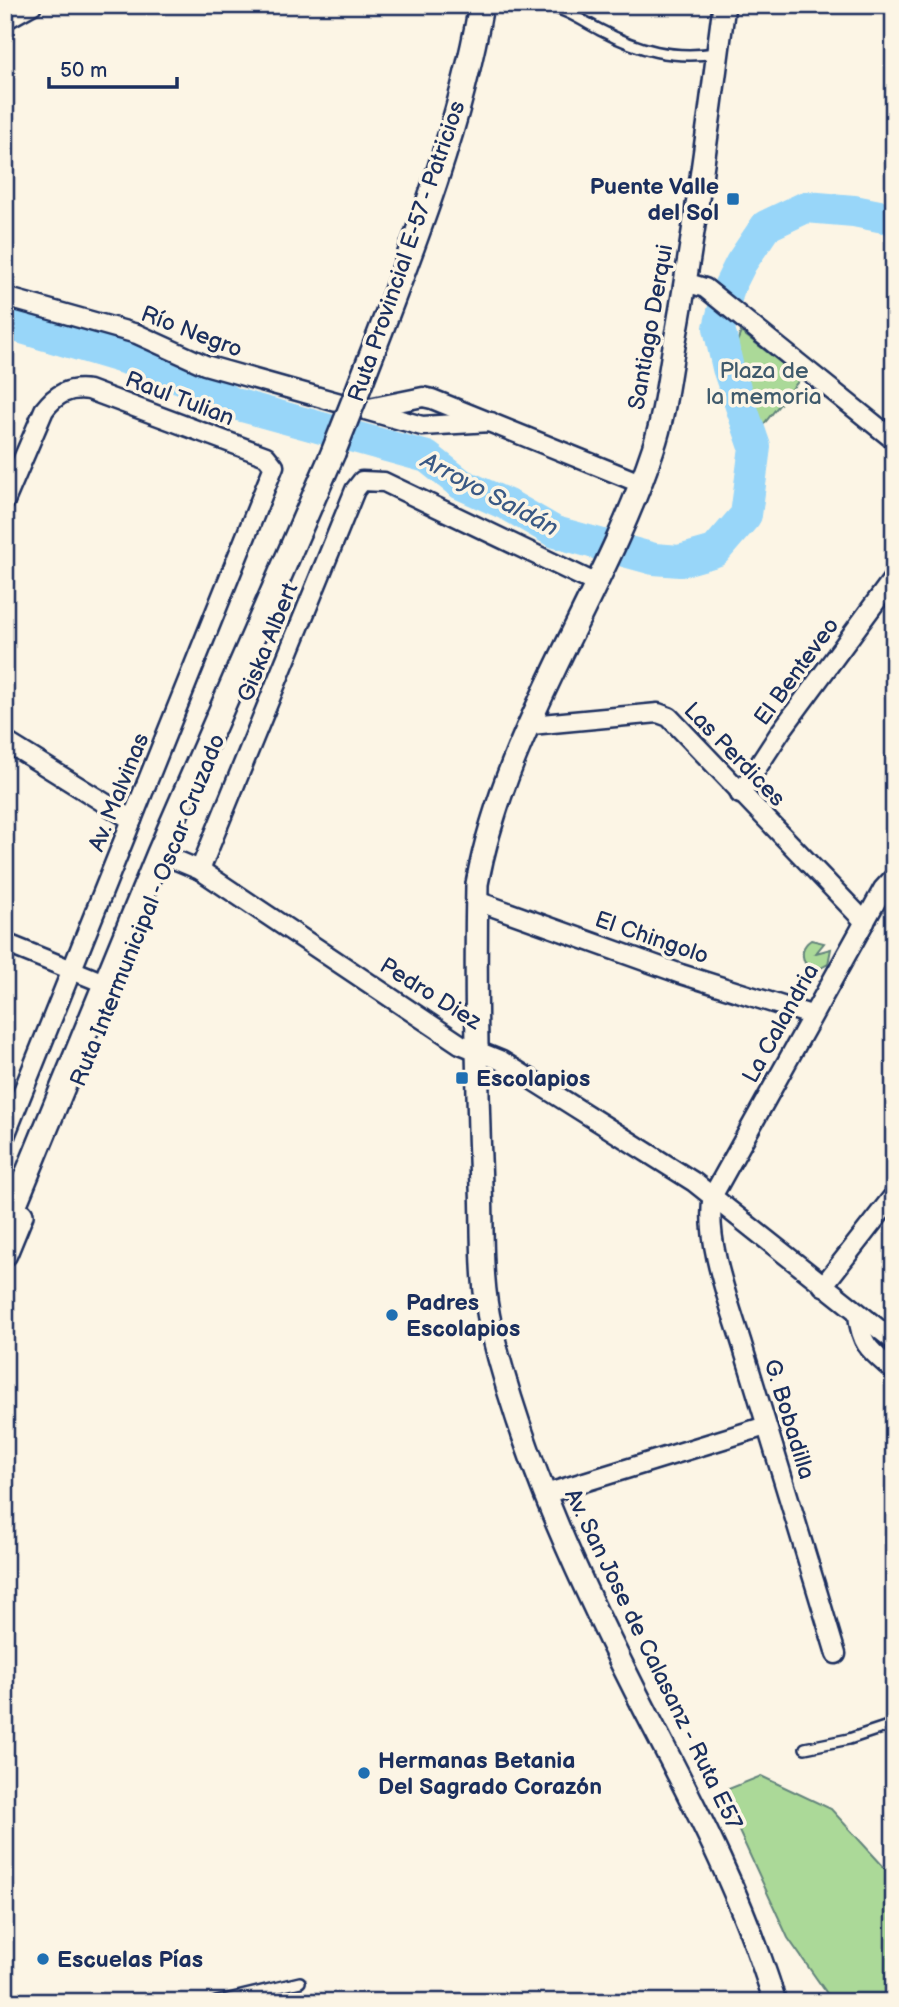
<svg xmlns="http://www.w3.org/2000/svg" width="899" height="2007" font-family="'Balsamiq Sans',sans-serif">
	<rect width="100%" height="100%" fill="#fcf5e5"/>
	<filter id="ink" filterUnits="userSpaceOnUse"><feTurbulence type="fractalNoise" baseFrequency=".0143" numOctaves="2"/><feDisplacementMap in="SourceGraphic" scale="14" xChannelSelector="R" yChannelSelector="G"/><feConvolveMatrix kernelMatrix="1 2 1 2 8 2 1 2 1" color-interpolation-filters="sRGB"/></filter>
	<g filter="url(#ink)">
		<g fill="#abd998" stroke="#63847b" stroke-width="2">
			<path d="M741 332 801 378 755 435 730 359Z"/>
			<path d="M811 940 824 943 816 953 831 949 828 964 819 969 805 963C801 954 802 946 811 940Z"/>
			<path d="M761 1776 831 1809 894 1878V2002H833L788 1938 721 1792Z"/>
		</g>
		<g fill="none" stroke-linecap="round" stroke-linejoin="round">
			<path stroke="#98d6f9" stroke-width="32" d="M5 323 150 366 194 383 235 404 427 457 461 484 510 506 555 532 654 559 680 561 715 551 746 515 755 447 728 368 719 328 729 287 741 263 766 226 806 207 854 211 894 219"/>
			<g stroke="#1b2f5e" stroke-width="14">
				<g id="service">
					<path d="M545 5C567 10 581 20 600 30 640 51 672 59 716 53"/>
					<path d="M805 1748 849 1739 894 1724"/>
					<path d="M216 2002 300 1982"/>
				</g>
			</g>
			<g stroke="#1b2f5e" stroke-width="23">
				<g id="minor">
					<path d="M5 20 32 5"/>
					<path d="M685 282 705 288 894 440"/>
					<path d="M5 297 137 334 205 365 422 426 491 422"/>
					<path d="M364 409 423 397 432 399 640 483"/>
					<path d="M5 501 44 410C56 394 69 387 89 390L266 456 274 466 5 1136"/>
					<path d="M531 725 658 713 669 717 865 922"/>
					<path d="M5 741 132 820"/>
					<path d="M740 794 781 731 894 577"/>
					<path d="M159 853 200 870 460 1044 502 1061 694 1182 894 1341"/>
					<path d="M200 870 355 490 362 481 384 482 595 583"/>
					<path d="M477 901 681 974 811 1015"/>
					<path d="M5 943 104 983"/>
					<path d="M823 1286 894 1195"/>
					<path d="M858 1315C861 1346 871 1351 894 1371"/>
					<path d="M545 1494 766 1426"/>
					<path d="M836 1654C806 1553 774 1453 744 1351 731 1307 704 1241 713 1195L883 889 894 877"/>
				</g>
			</g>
			<g stroke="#1b2f5e" stroke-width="26">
				<path id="tertiary" d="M724 5C710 114 696 222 677 330 669 369 666 411 653 449 604 597 505 729 477 884 475 985 477 1085 481 1186 483 1233 480 1281 491 1327 523 1462 585 1593 648 1716 698 1812 743 1898 775 2002"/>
			</g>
			<g stroke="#1b2f5e" stroke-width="28">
				<g id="secondary">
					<path d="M356 395C405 267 458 140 481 5"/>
					<path d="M5 1228 159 853 333 453"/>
					<path d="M5 1254 21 1215"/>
				</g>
			</g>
			<use href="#service" stroke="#fcf5e5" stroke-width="9"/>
			<use href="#minor" stroke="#fcf5e5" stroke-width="18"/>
			<use href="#tertiary" stroke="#fcf5e5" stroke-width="21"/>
			<use href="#secondary" stroke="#fcf5e5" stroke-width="23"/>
			<g stroke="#1b2f5e" stroke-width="28" stroke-linecap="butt">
				<path id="secondary-bridge" d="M333 453 356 395"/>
			</g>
			<use href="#secondary-bridge" stroke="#fcf5e5" stroke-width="23"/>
		</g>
	</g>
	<g fill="#1f6fb2" stroke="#fcf5e5" stroke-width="2.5">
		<rect x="726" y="192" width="14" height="14" rx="3.5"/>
		<rect x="455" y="1071" width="14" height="14" rx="3.5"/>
		<circle cx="392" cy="1315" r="7"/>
		<circle cx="364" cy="1773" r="7"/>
		<circle cx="43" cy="1959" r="7"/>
	</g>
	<g text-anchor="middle" stroke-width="7" stroke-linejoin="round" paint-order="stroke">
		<g font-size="23" font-weight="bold" fill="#1b2f5e" stroke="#fcf5e5" text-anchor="start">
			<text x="719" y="194" text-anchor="end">Puente Valle<tspan x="719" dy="26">del Sol</tspan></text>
			<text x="476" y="1086">Escolapios</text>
			<text x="406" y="1310">Padres<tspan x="406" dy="26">Escolapios</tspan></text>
			<text x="378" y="1768">Hermanas Betania<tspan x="378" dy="26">Del Sagrado Corazón</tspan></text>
			<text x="57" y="1967">Escuelas Pías</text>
		</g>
		<g font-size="23" fill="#1b2f5e" stroke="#fcf5e5">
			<text transform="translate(406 251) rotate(-71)" y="8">Ruta Provincial E-57 - Patricios</text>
			<text transform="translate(650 327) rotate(-80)" y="8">Santiago Derqui</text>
			<text transform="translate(192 331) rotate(21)" y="8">Río Negro</text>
			<text transform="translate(180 398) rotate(21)" y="8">Raul Tulian</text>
			<text transform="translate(267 642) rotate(-68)" y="8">Giska Albert</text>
			<text transform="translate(796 671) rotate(-54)" y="8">El Benteveo</text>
			<text transform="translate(735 754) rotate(46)" y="8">Las Perdices</text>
			<text transform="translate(118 792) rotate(-68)" y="8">Av. Malvinas</text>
			<text transform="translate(147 910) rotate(-68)" y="8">Ruta Intermunicipal - Oscar Cruzado</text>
			<text transform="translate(652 937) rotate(19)" y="8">El Chingolo</text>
			<text transform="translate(431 993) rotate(32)" y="8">Pedro Diez</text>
			<text transform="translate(780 1023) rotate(-61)" y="8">La Calandria</text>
			<text transform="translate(790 1419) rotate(73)" y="8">G. Bobadilla</text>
			<text transform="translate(654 1659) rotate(64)" y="8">Av. San Jose de Calasanz - Ruta E57</text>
		</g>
		<g font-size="23" fill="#3f5a6c" stroke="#fcf5e5">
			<text x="764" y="378">Plaza de<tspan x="764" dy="26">la memoria</tspan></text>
		</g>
		<g font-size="24" font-style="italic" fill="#3a5985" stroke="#fcf5e5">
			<text transform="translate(490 494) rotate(28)" y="8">Arroyo Saldán</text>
		</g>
	</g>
	<rect width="899" height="2007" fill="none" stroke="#fcf5e5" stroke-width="28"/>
	<rect x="14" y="14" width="871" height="1979" fill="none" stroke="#1b2f5e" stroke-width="2.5" filter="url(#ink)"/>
	<path d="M49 77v10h128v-10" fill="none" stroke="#1b2f5e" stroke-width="3.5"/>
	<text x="60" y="77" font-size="21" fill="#1b2f5e" stroke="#fcf5e5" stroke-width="5" paint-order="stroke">50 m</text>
</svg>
